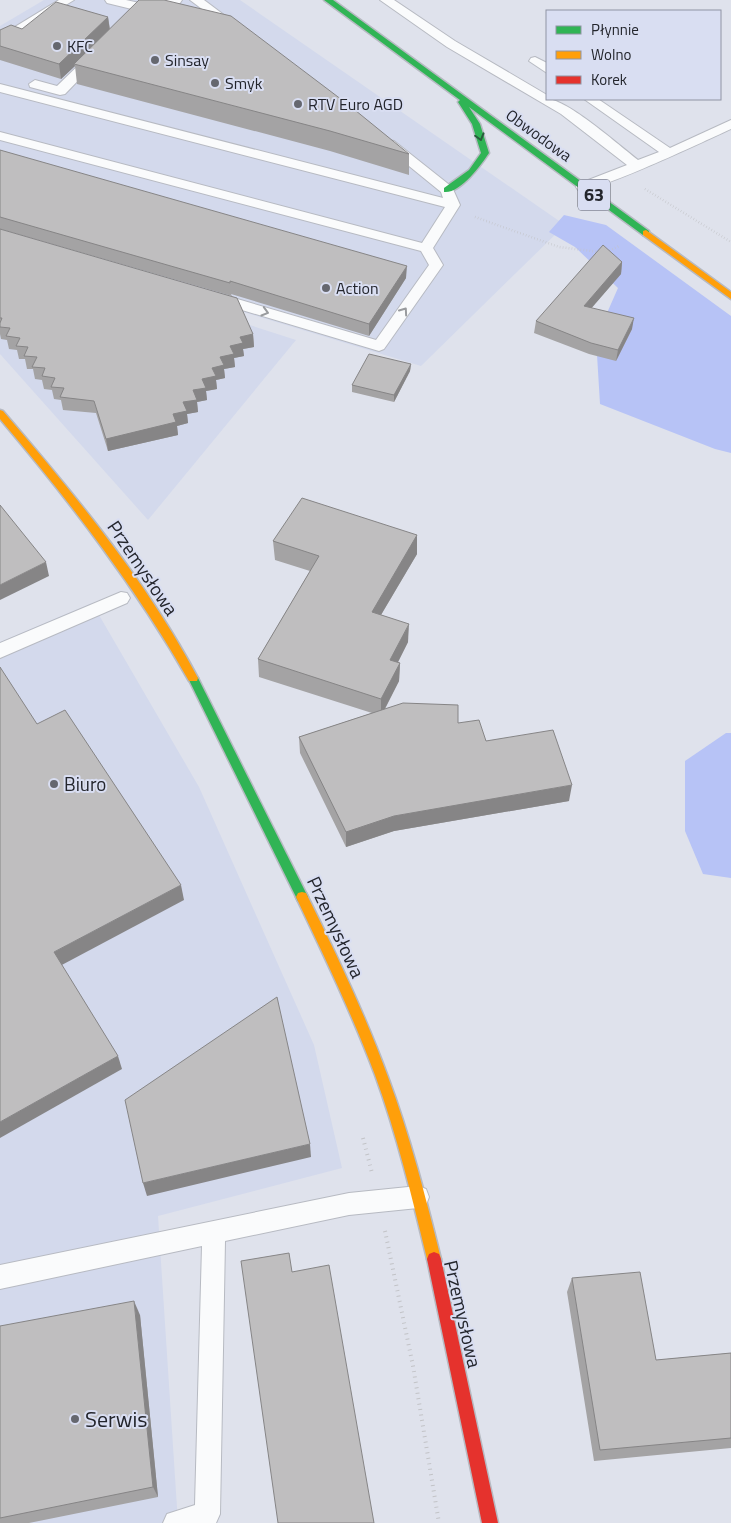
<svg xmlns="http://www.w3.org/2000/svg" width="731" height="1523" font-family="'Titillium Web',sans-serif">
	<rect width="100%" height="100%" fill="#dfe2ec"/>
	<g fill="#d3d9ec">
		<path d="M44 0H240L565 225 421 366 0 238V26Z"/>
		<path d="M0 244 296 340 148 520 0 354Z"/>
		<path d="M92 603 199 787 314 1045 342 1168 158 1216 178 1523H0V642Z"/>
	</g>
	<g fill="#b7c3f6">
		<path d="M564 215 606 225 731 316V453L715 449 600 404 596 338 618 288 575 247 549 232Z"/>
		<path d="M726 733H731V878L703 874 685 831V761Z"/>
	</g>
	<g fill="none" stroke-linecap="round" stroke-linejoin="round">
		<g stroke="#b7bac2" stroke-width="2">
			<g id="lane">
				<path d="M59 0H74L0 45V36Z"/>
				<path d="M105 0H126L144 4 161 0H182L180 3 144 12 107 3Z"/>
				<path d="M190 0H204L240 27 238 30H230Z"/>
				<path d="M380 0H394L455 41 547 95V99C567 99 620 146 638 160L659 152 584 99H598L670 148 731 120V129C709 139 594 194 578 190L576 187 578 184 627 165 561 114 447 47Z"/>
				<path d="M93 54 97 55 99 58 97 61 65 94 60 95 30 87 29 84 35 80 57 86 89 55Z"/>
				<path d="M535 57 547 63V73L529 61 531 58Z"/>
				<path d="M0 84 443 198 441 192 382 144 389 140 394 141 452 187 460 205 433 248 443 265 384 349 379 351 212 301 210 298 217 293 376 340 429 265 421 251 0 140V132L422 243 445 207 0 92Z"/>
				<path d="M121 592 127 593 130 598 127 603 0 658V643Z"/>
				<path d="M418 1186 426 1189 429 1197 426 1205 418 1208 349 1215 225 1241 220 1514 216 1523H163L167 1514 195 1505 202 1246 0 1289V1265L349 1193Z"/>
			</g>
		</g>
		<g stroke="#b7bac2" stroke-width="3">
			<g id="fast">
				<path d="M324 0H333L649 231V235H643L469 107 480 124 489 153C481 165 460 194 444 192V188L469 170 481 153 472 124 458 102 460 100Z"/>
				<path d="M193 674 198 678 306 893 308 897 306 901 302 902 298 901 188 678Z"/>
			</g>
		</g>
		<g stroke="#b7bac2" stroke-width="3">
			<g id="slow">
				<path d="M646 230 731 292V299L643 235V231Z"/>
				<path d="M0 410 3 411C75 495 146 580 198 678L197 681H189C135 586 70 502 0 419Z"/>
				<path d="M302 892 306 893C336 953 365 1014 388 1077 410 1136 426 1198 441 1259L439 1264 434 1266 429 1264 427 1259C412 1197 397 1135 375 1075 352 1014 324 956 296 897L298 893Z"/>
			</g>
		</g>
		<g stroke="#b7bac2" stroke-width="3">
			<path id="jam" d="M434 1252 439 1254 441 1259 498 1523H482L427 1259 429 1254Z"/>
		</g>
		<g stroke="#c2c3c7" stroke-width="2.5" stroke-dasharray="0.5 2.5" stroke-linecap="butt">
			<path d="M645 189 731 242"/>
			<path d="M475 217 559 247 600 252"/>
			<path d="M607 252 619 246"/>
		</g>
		<g stroke="#c2c3c7" stroke-width="4" stroke-dasharray="1 4.5" stroke-linecap="butt">
			<path d="M363 1138 372 1173"/>
			<path d="M385 1231 413 1366 439 1523"/>
		</g>
		<use href="#lane" fill="#fafbfc" fill-rule="evenodd"/>
		<use href="#fast" fill="#30b455" fill-rule="evenodd"/>
		<use href="#slow" fill="#ff9f0a" fill-rule="evenodd"/>
		<use href="#jam" fill="#e5322d" fill-rule="evenodd"/>
	</g>
	<g fill="#a4a3a4">
		<path d="M108 17 110 29 409 154V175L330 151 77 84 75 66 61 79 0 60V30L22 29Z"/>
		<path d="M0 150 406 278 369 336 231 294 232 296 0 229Z"/>
		<path d="M0 229 253 334 254 347 243 349 244 356 234 358 235 367 224 369 225 378 216 380 217 389 206 391 207 400 197 402 198 412 187 414 188 423 177 426 178 435 108 451 96 413 63 410 61 400 54 399 52 390 44 389 42 380 35 379 33 369H27L25 359H19L17 350 9 349 7 340 1 339 0 334Z"/>
		<path d="M622 262 621 274 591 308 632 329 616 361 589 354 534 333 536 321Z"/>
		<path d="M411 364 410 371 394 402 352 392V385Z"/>
		<path d="M417 535V554L381 615 408 642 398 662 400 663 399 681 385 709 458 723 486 741 569 801 394 831 346 847 300 753 299 737 372 713 259 677 258 659 310 571 275 560 273 541Z"/>
		<path d="M572 1278 656 1360 731 1353V1448L594 1461 567 1292Z"/>
		<path d="M140 1315 158 1497 29 1523H0V1326Z"/>
	</g>
	<g fill="#868586">
		<path d="M108 17 110 32 74 64 75 66 61 79 59 64Z"/>
		<path d="M622 262 621 274 583 318 584 306Z"/>
		<path d="M407 266 406 278 369 336V324Z"/>
		<path d="M634 318 632 329 616 361 618 350Z"/>
		<path d="M253 334 254 347 243 349 244 356 234 358 235 367 224 369 225 378 216 380 217 389 206 391 207 400 197 402 198 412 187 414 188 423 177 426 178 435 108 451 106 439 173 414 183 402 230 346 240 337Z"/>
		<path d="M411 364 410 371 394 402V395Z"/>
		<path d="M417 535V554L372 630V612Z"/>
		<path d="M46 562 49 576 0 600V585Z"/>
		<path d="M409 624 408 642 390 678V660Z"/>
		<path d="M400 663 399 681 381 716V699Z"/>
		<path d="M572 785 569 801 394 831 346 847V832L394 816Z"/>
		<path d="M181 885 184 900 58 967 54 952Z"/>
		<path d="M118 1056 122 1069 0 1138V1122Z"/>
		<path d="M310 1144 311 1157 147 1196 143 1183Z"/>
		<path d="M134 1301 140 1315 158 1497 153 1487Z"/>
	</g>
	<g fill="#bfbebf" stroke="#868586">
		<path d="M139 0H164L231 16 350 106 409 154 330 131 74 64Z"/>
		<path d="M56 2 108 17 59 64 0 46V30L11 25 22 29Z"/>
		<path d="M0 150 407 266 369 324 230 281V283L0 217Z"/>
		<path d="M0 229 237 298 253 334 240 337 243 343 230 346 234 354 220 357 224 365 212 368 216 376 202 379 206 388 193 390 197 400 183 402 187 411 173 414 176 422 106 439 94 401 60 397 64 388 51 387 55 378 42 376 45 368 32 367 37 357 24 356 28 347 16 346 20 338 6 336 10 328 0 327V323L2 318H0Z"/>
		<path d="M603 245 622 262 584 306 634 318 618 350 591 343 536 321Z"/>
		<path d="M369 354 411 364 394 395 352 385Z"/>
		<path d="M302 498 417 535 372 612 409 624 390 660 400 663 381 699 258 659 319 556 273 541Z"/>
		<path d="M0 505 46 562 0 585Z"/>
		<path d="M0 667 37 724 65 710 181 885 54 952 118 1056 0 1122Z"/>
		<path d="M403 703 458 705V723L479 720 486 741 553 730 572 785 394 816 346 832 299 737Z"/>
		<path d="M277 997 310 1144 143 1183 125 1100Z"/>
		<path d="M289 1253 292 1272 329 1265 374 1523H278L241 1261Z"/>
		<path d="M640 1272 656 1360 731 1353V1438L600 1450 572 1278Z"/>
		<path d="M134 1301 153 1487 0 1518V1326Z"/>
	</g>
	<defs><path id="oneway-chevron" d="M-2-3.5L2.5 0L-2 3.5" fill="none" stroke-width="1.6" stroke-linecap="round" stroke-linejoin="round" transform="scale(1.25)"/></defs>
	<use stroke="#285e3c" href="#oneway-chevron" transform="translate(480 137) rotate(74)"/>
	<g stroke="#999b9e">
		<use href="#oneway-chevron" transform="translate(404 311) rotate(-55)"/>
		<use href="#oneway-chevron" transform="translate(265 312) rotate(16)"/>
	</g>
	<g fill="#65676f" stroke="#d9def2" stroke-width="2">
		<circle cx="57" cy="46" r="5"/>
		<circle cx="155" cy="60" r="5"/>
		<circle cx="215" cy="83" r="5"/>
		<circle cx="298" cy="104" r="5"/>
		<circle cx="326" cy="288" r="5"/>
		<circle cx="54" cy="784" r="5"/>
		<circle cx="75" cy="1419" r="5"/>
	</g>
	<g text-anchor="middle" stroke-width="4" stroke-linejoin="round" paint-order="stroke">
		<g font-size="16" fill="#23252c" stroke="#d9def2" text-anchor="start">
			<text x="67" y="52">KFC</text>
			<text x="165" y="66">Sinsay</text>
			<text x="225" y="89">Smyk</text>
			<text x="308" y="110">RTV Euro AGD</text>
			<text x="336" y="294">Action</text>
		</g>
		<g font-size="16" fill="#23252c" stroke="#d9def2">
			<text transform="translate(539 135) rotate(36)" y="6">Obwodowa</text>
		</g>
		<rect fill="#d9def2" stroke="#5a5c67" stroke-width="1" x="578" y="179.5" width="32" height="31" rx="4"/>
		<g font-size="18" font-weight="bold" fill="#23252c">
			<text x="594" y="201">63</text>
		</g>
		<g font-size="19" fill="#23252c" stroke="#d9def2">
			<text transform="translate(143 568) rotate(56)" y="7">Przemysłowa</text>
			<text transform="translate(336 927) rotate(65)" y="7">Przemysłowa</text>
			<text transform="translate(463 1314) rotate(77)" y="7">Przemysłowa</text>
		</g>
		<g font-size="19" fill="#23252c" stroke="#d9def2" text-anchor="start">
			<text x="64" y="791">Biuro</text>
		</g>
		<g font-size="22" fill="#23252c" stroke="#d9def2" text-anchor="start">
			<text x="85" y="1427">Serwis</text>
		</g>
	</g>
	<rect x="546" y="10" width="175" height="90" fill="#d9def2" stroke="#9094a3"/>
	<rect x="556" y="26" width="25" height="8" fill="#30b455" stroke="#9094a3"/>
	<text x="591" y="35" font-size="15" fill="#23252c">Płynnie</text>
	<rect x="556" y="51" width="25" height="8" fill="#ff9f0a" stroke="#9094a3"/>
	<text x="591" y="60" font-size="15" fill="#23252c">Wolno</text>
	<rect x="556" y="76" width="25" height="8" fill="#e5322d" stroke="#9094a3"/>
	<text x="591" y="85" font-size="15" fill="#23252c">Korek</text>
</svg>
